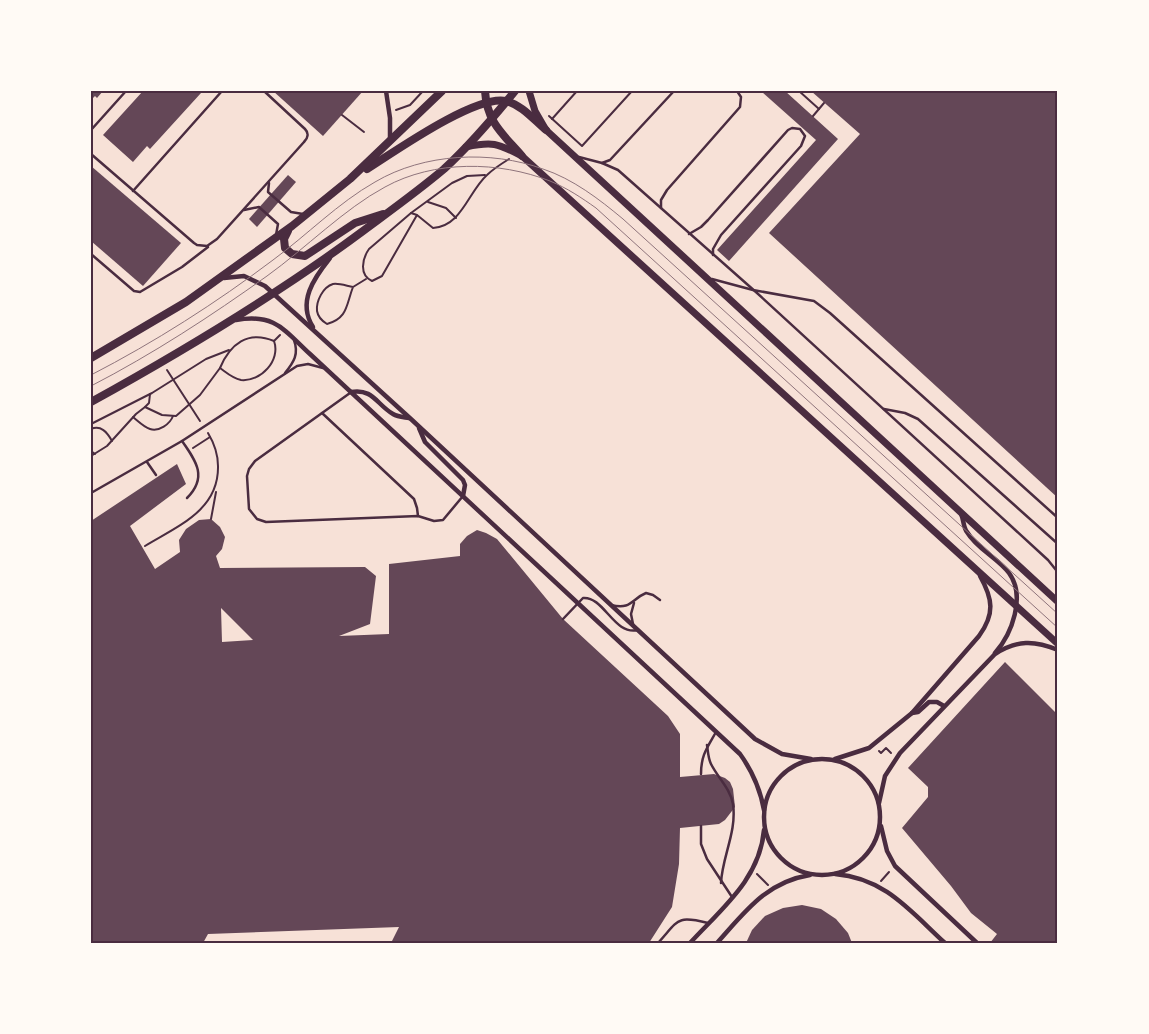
<svg xmlns="http://www.w3.org/2000/svg" width="1149" height="1034" font-family="'Open Sans',sans-serif">
	<rect width="100%" height="100%" fill="#f7e1d7"/>
	<g fill="#644757" fill-rule="evenodd">
		<path d="M91 91H103L97 98 95 96 91 100Z"/>
		<path d="M143 91H200L201 93 150 149 147 146 133 162 103 135Z"/>
		<path d="M273 91H363L323 136Z"/>
		<path d="M761 91H785L838 139 729 261 717 250 816 140Z"/>
		<path d="M811 91H1058V498L769 233 860 134Z"/>
		<path d="M91 166 181 243 143 286 91 241Z"/>
		<path d="M288 175 296 182 257 227 249 219Z"/>
		<path d="M177 464 186 484 130 526 155 569 180 552 179 540 186 529 199 520 211 519 220 527 225 537 222 549 216 556 220 568 365 567 376 576 370 624 339 636 389 634V564L460 556V544L467 536 477 530 486 533 497 539 563 619 668 716 680 734V777L714 774 725 778 730 782 733 789 735 807 725 820 719 824 680 828 679 864 672 907 649 943H391L399 927 208 934 203 943H91V521ZM221 608 253 640 222 642Z"/>
		<path d="M1005 662 1058 715V943H990L997 934 971 913 951 886 902 828 928 797V787L908 768Z"/>
		<path d="M802 905 821 909 836 919 848 933 852 943H746L752 930 765 916 783 908Z"/>
	</g>
	<g fill="none" stroke-linecap="round" stroke-linejoin="round">
		<g stroke="#4a2c40" stroke-width="2">
			<path d="M799 91 819 109"/>
			<path d="M396 110 410 105 423 91"/>
			<path d="M342 115 364 132"/>
			<path d="M549 116 582 146 632 91"/>
			<path d="M813 116 824 103"/>
			<path d="M552 119 577 91"/>
			<path d="M428 202 446 208 456 218"/>
			<path d="M411 213 452 183 467 176 485 175"/>
			<path d="M417 215 411 213 369 249C362 259 359 275 372 281L382 276 417 215 433 228C462 226 468 192 487 175 493 169 501 164 509 159"/>
			<path d="M353 287C346 305 348 318 327 324 322 321 318 317 317 311 316 301 323 287 333 284 339 283 347 286 353 287L366 279"/>
			<path d="M220 368C230 344 248 330 274 341L280 335"/>
			<path d="M167 370 200 421"/>
			<path d="M145 407 149 403 150 394"/>
			<path d="M133 417C138 421 144 427 150 429 159 432 170 424 173 416"/>
			<path d="M91 424 152 393 206 359 229 350"/>
			<path d="M91 429C101 425 107 432 112 441"/>
			<path d="M193 448 210 437"/>
			<path d="M91 451 95 454"/>
			<path d="M91 456 107 446 136 414 145 407 162 415 176 416 200 395 220 368C227 373 232 378 241 380 261 382 281 360 274 341"/>
			<path d="M211 519 216 492"/>
			<path d="M145 546C178 526 219 510 218 466 218 454 214 443 208 433"/>
			<path d="M879 751 881 753 886 748 891 753"/>
			<path d="M757 874 768 885"/>
			<path d="M881 881 889 872"/>
		</g>
		<g stroke="#4a2c40" stroke-width="2.5">
			<path d="M91 130 126 91"/>
			<path d="M91 154 194 243 197 245 207 246 217 239 304 142C308 138 309 133 305 129L264 91"/>
			<path d="M579 157 602 163 610 160 674 91"/>
			<path d="M602 163 618 170 757 293 1048 560 1056 570 1058 575"/>
			<path d="M269 183 268 192 291 212 303 214"/>
			<path d="M133 191 222 91"/>
			<path d="M661 208V200L667 190 740 107 741 97 737 91"/>
			<path d="M244 210 259 207 278 224 276 235"/>
			<path d="M689 234 701 227 708 220 788 130 792 128 800 129 805 136 801 146 721 235 713 249V255"/>
			<path d="M91 254 134 291 140 292 182 267 208 247"/>
			<path d="M712 279 753 290 814 301 830 313 1058 518"/>
			<path d="M285 373C294 362 299 354 294 340"/>
			<path d="M350 393 255 461 249 469 247 476 249 509 257 519 266 522 418 516 434 521 443 520 463 496"/>
			<path d="M884 409 905 413 918 419 1058 544"/>
			<path d="M322 413 414 499 417 508 418 516"/>
			<path d="M182 441C196 461 208 477 187 498"/>
			<path d="M147 462 156 475"/>
			<path d="M91 493 182 441 297 366 308 364 323 368"/>
			<path d="M611 605C632 610 631 599 646 593L653 595 660 600"/>
			<path d="M563 619 583 598C604 596 614 636 638 630"/>
			<path d="M633 624 631 614 634 603"/>
			<path d="M707 745C708 751 708 758 711 764 718 778 730 788 733 804 737 832 722 857 721 883"/>
			<path d="M701 774C701 755 707 748 716 732"/>
			<path d="M701 826V844L707 859 732 897"/>
			<path d="M289 943H363"/>
			<path d="M658 943C679 920 676 915 708 923"/>
		</g>
		<g stroke="#4a2c40" stroke-width="4.5">
			<path d="M386 91 390 118V141"/>
			<path d="M224 278 244 276 265 286 412 420 755 739 782 754 811 759"/>
			<path d="M236 320C275 313 284 330 310 354L740 754C753 772 760 788 764 810"/>
			<path d="M313 327C297 302 314 278 330 258"/>
			<path d="M351 392C373 388 377 405 393 414 398 417 403 417 409 418"/>
			<path d="M419 428 425 442 463 480 465 485 463 496"/>
			<path d="M961 514C964 520 963 527 967 532 977 549 998 558 1009 573 1026 596 1012 634 995 653"/>
			<path d="M912 713 918 712 929 702H937L944 706"/>
			<circle cx="822" cy="817" r="58"/>
			<path d="M835 759 869 748 912 713 979 636C995 614 993 599 980 576"/>
			<path d="M879 803 885 776 900 753 995 654C1017 640 1034 640 1058 650"/>
			<path d="M881 826 887 851 895 866 977 943"/>
			<path d="M835 874C885 878 910 911 945 943"/>
			<path d="M690 943C721 909 760 879 764 830"/>
			<path d="M717 943C745 912 766 882 810 875"/>
		</g>
		<g stroke="#4a2c40" stroke-width="7">
			<path d="M529 91 535 111 546 130 1058 602"/>
			<path d="M466 147C494 141 498 144 522 156L1058 644"/>
		</g>
		<g stroke="#4a2c40" stroke-width="8">
			<path d="M485 91C487 123 503 134 522 156"/>
			<path d="M367 169C394 152 476 94 506 101 522 105 534 120 546 130"/>
			<path d="M288 231 284 239 285 248 292 254 305 256 355 223 383 214"/>
			<path d="M91 358 186 302 292 226 350 179 442 91"/>
			<path d="M91 402C185 350 277 295 363 231 390 211 418 191 444 169 470 145 493 118 515 91"/>
		</g>
		<g stroke="#8f747c" stroke-width="1">
			<path d="M91 375C155 342 216 303 273 260 307 235 338 203 375 182 424 153 491 150 543 169 573 179 599 199 623 219L1058 614"/>
			<path d="M91 386C153 354 211 316 267 276 306 248 344 209 385 187 434 160 499 161 550 181 567 188 582 198 596 208L1058 628"/>
		</g>
	</g>
	<rect width="1149" height="1034" fill="none" stroke="#fffaf5" stroke-width="185"/>
	<rect x="92" y="92" width="964" height="850" fill="none" stroke="#4a2c40" stroke-width="2"/>
</svg>
